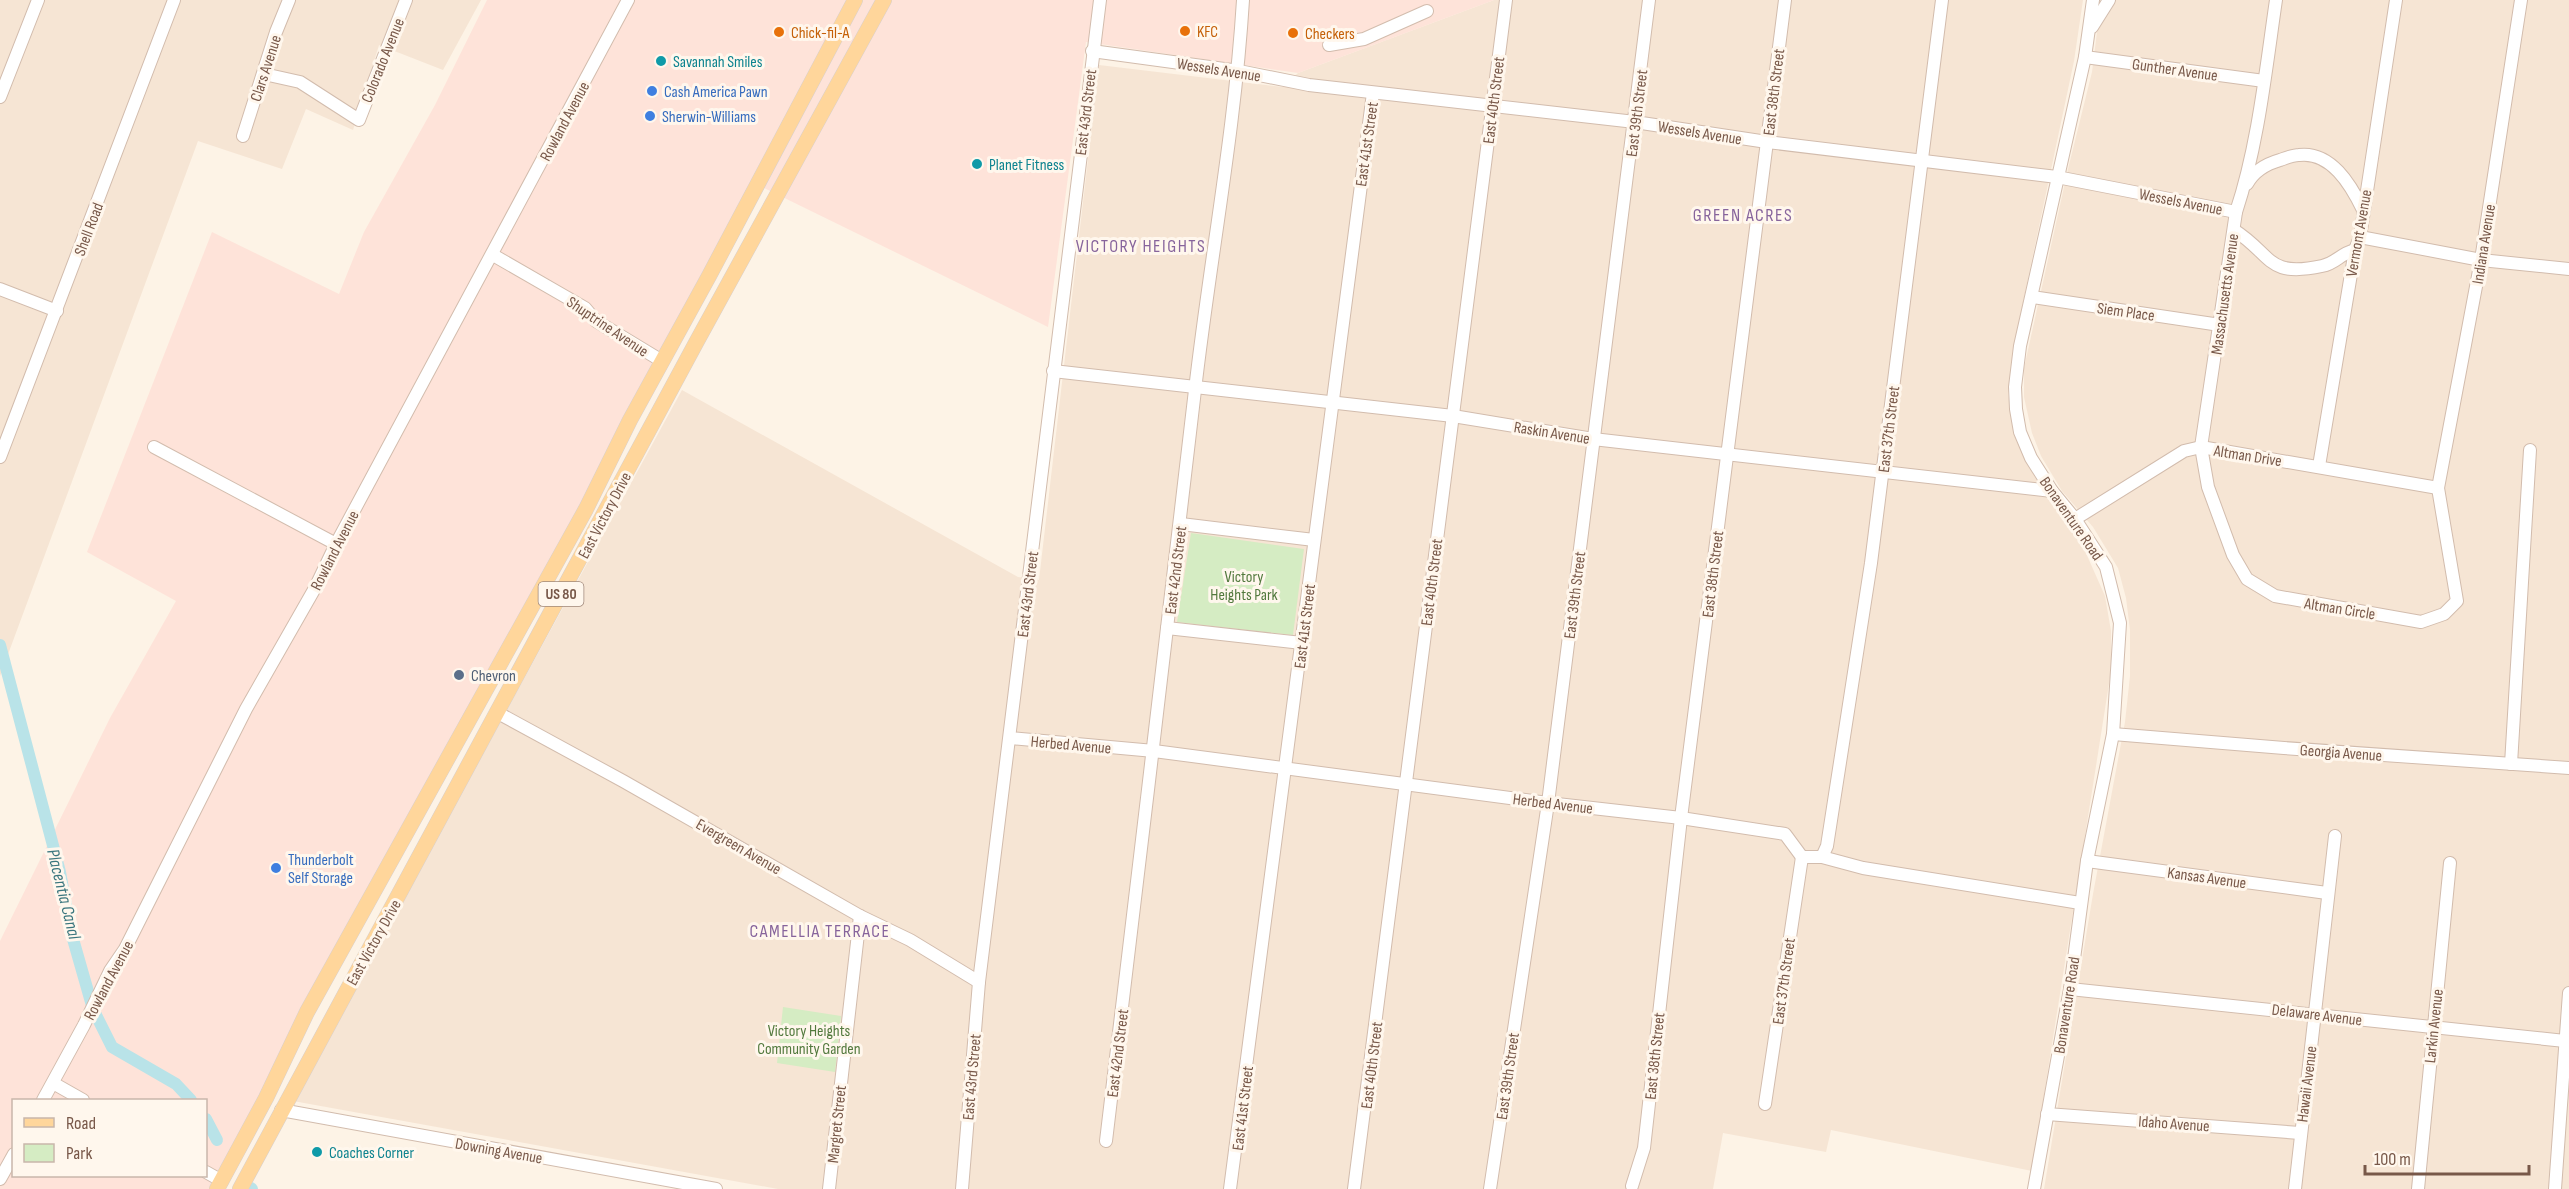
<svg xmlns="http://www.w3.org/2000/svg" width="2569" height="1189" font-family="'Sofia Sans Condensed',sans-serif">
	<rect width="100%" height="100%" fill="#fdf3e6"/>
	<g fill="#f6e5d4">
		<path d="M0 0H481L443 70 379 45 353 130 306 109 282 169 198 141 0 676Z"/>
		<path d="M1494 0H2083L2074 61 2015 340 2008 394 2016 440 2032 472 2085 551 2105 596 2111 631V671L2032 1171 1831 1130 1826 1152 1723 1133 1713 1189H778L293 1101 682 390 1018 577 1039 580 1099 65 1283 87 1298 73Z"/>
		<path d="M2101 0H2569V1189H2044L2093 894 2125 722 2130 676V630L2126 598 2118 568 2093 527 2062 491 2041 456 2032 433 2024 397V368L2068 169 2092 72Z"/>
	</g>
	<path fill="#fee3d9" fill-rule="evenodd" d="M487 0H1494L1298 73 1086 42 1048 327 754 183 212 1189H0V941L110 718 176 601 87 552 212 232 339 294 364 232 435 105ZM14 1100H206V1176H14Z"/>
	<g fill="#d5ecc3">
		<path d="M1191 533 1304 549 1293 635 1177 622Z"/>
		<path d="M783 1007 841 1016 835 1072 777 1063Z"/>
	</g>
	<g fill="none" stroke-linecap="round" stroke-linejoin="round">
		<g stroke="#b9e3e8" stroke-width="12">
			<path d="M0 645 60 872 71 932 93 1009 112 1047 176 1084 191 1100"/>
			<path d="M206 1119 217 1140"/>
			<path d="M251 1188 252 1189"/>
		</g>
		<g stroke="#d2bcad" stroke-width="14">
			<g id="minor">
				<path d="M2276 0C2266 68 2258 146 2236 212L2201 447 2208 487 2233 555 2247 579 2275 596 2421 622 2444 614 2457 601 2438 488 2481 260 2521 0"/>
				<path d="M2092 27 2109 0"/>
				<path d="M1329 45 1364 39 1427 11"/>
				<path d="M1092 51 1239 71 1309 85 1635 122 1767 142 2057 177 2236 212"/>
				<path d="M2085 57 2264 81"/>
				<path d="M264 74 300 82 359 120 406 0"/>
				<path d="M0 97 38 0"/>
				<path d="M243 136 276 32 289 0"/>
				<path d="M2247 184C2254 171 2266 164 2280 160 2286 158 2293 155 2299 155 2331 151 2351 185 2363 210"/>
				<path d="M2234 230C2273 255 2266 278 2322 266 2337 263 2339 254 2355 250"/>
				<path d="M2360 237 2481 260 2569 269"/>
				<path d="M493 255 585 308 596 321 662 361"/>
				<path d="M0 289 57 311"/>
				<path d="M2032 297 2220 325"/>
				<path d="M1053 371 1453 416 1593 439 2052 491"/>
				<path d="M154 447 336 544"/>
				<path d="M0 457 174 0"/>
				<path d="M2319 466 2355 250 2360 237 2396 0"/>
				<path d="M2075 519 2184 451 2201 447 2438 488"/>
				<path d="M1181 524 1314 540"/>
				<path d="M1167 628 1302 643"/>
				<path d="M498 713 623 781 860 916 910 940 979 982"/>
				<path d="M2113 734 2284 748 2569 768"/>
				<path d="M1010 738 1154 751 1548 803 1681 818 1785 834 1802 857H1822L1863 868 2080 903"/>
				<path d="M2511 764 2530 450"/>
				<path d="M1822 857 1827 846 1871 563 1942 0"/>
				<path d="M2087 861 2327 893"/>
				<path d="M2070 989 2565 1041"/>
				<path d="M53 1083 83 1100"/>
				<path d="M43 1100 84 1025 110 971 125 949 246 709 315 588 336 544 628 0"/>
				<path d="M1765 1104 1802 857"/>
				<path d="M281 1110 716 1189"/>
				<path d="M2047 1114 2300 1133"/>
				<path d="M1106 1141C1136 891 1166 640 1195 390 1210 259 1235 131 1243 0"/>
				<path d="M206 1172 222 1181"/>
				<path d="M0 1179 14 1154"/>
				<path d="M1632 1186 1644 1148 1681 818 1785 0"/>
				<path d="M829 1189 860 916"/>
				<path d="M962 1189 979 982 1100 0"/>
				<path d="M1230 1189 1373 93"/>
				<path d="M1354 1189 1506 0"/>
				<path d="M1490 1189 1548 803 1649 0"/>
				<path d="M2034 1189 2070 989 2087 861 2113 734 2120 623 2106 567 2075 519 2052 491 2031 458 2020 432 2016 409 2015 387 2020 346 2085 57 2093 0"/>
				<path d="M2295 1189 2335 836"/>
				<path d="M2418 1189 2450 863"/>
				<path d="M2555 1189 2569 993"/>
			</g>
		</g>
		<g stroke="#d9d0cc" stroke-width="16">
			<g id="major">
				<path d="M217 1189 266 1098 307 1012 586 509 630 420 709 276 855 0"/>
				<path d="M240 1189 697 341 884 0"/>
			</g>
		</g>
		<use href="#minor" stroke="#fff" stroke-width="12"/>
		<use href="#major" stroke="#ffd69b" stroke-width="15"/>
	</g>
	<g fill="#e8710a" stroke="#fff7ed" stroke-width="2">
		<circle cx="1185" cy="31" r="6"/>
		<circle cx="779" cy="32" r="6"/>
		<circle cx="1293" cy="33" r="6"/>
	</g>
	<g fill="#0f9aa8" stroke="#fff7ed" stroke-width="2">
		<circle cx="661" cy="61" r="6"/>
		<circle cx="977" cy="164" r="6"/>
		<circle cx="317" cy="1152" r="6"/>
	</g>
	<g fill="#3f7fe0" stroke="#fff7ed" stroke-width="2">
		<circle cx="652" cy="91" r="6"/>
		<circle cx="650" cy="116" r="6"/>
		<circle cx="276" cy="868" r="6"/>
	</g>
	<circle fill="#5c6f8a" stroke="#fff7ed" stroke-width="2" cx="459" cy="675" r="6"/>
	<g text-anchor="middle" stroke-width="6" stroke-linejoin="round" paint-order="stroke">
		<rect fill="#fff7ed" stroke="#a0887a" stroke-width="1.5" x="538.5" y="582" width="45" height="24" rx="4.5"/>
		<g font-size="15" font-weight="bold" fill="#785849">
			<text x="561" y="599">US 80</text>
		</g>
		<g font-size="16" fill="#c56008" stroke="#fff7ed" text-anchor="start">
			<text x="1197" y="37">KFC</text>
			<text x="791" y="38">Chick-fil-A</text>
			<text x="1305" y="39">Checkers</text>
		</g>
		<g font-size="16" fill="#785849" stroke="#fff7ed">
			<text transform="translate(382 60) rotate(-68)" y="6">Colorado Avenue</text>
			<text transform="translate(265 68) rotate(-72)" y="6">Clars Avenue</text>
			<text transform="translate(1219 69) rotate(9)" y="6">Wessels Avenue</text>
			<text transform="translate(2175 69) rotate(8)" y="6">Gunther Avenue</text>
			<text transform="translate(1773 92) rotate(-83)" y="6">East 38th Street</text>
			<text transform="translate(1493 100) rotate(-83)" y="6">East 40th Street</text>
			<text transform="translate(1085 112) rotate(-83)" y="6">East 43rd Street</text>
			<text transform="translate(1636 113) rotate(-83)" y="6">East 39th Street</text>
			<text transform="translate(564 121) rotate(-62)" y="6">Rowland Avenue</text>
			<text transform="translate(1700 132) rotate(9)" y="6">Wessels Avenue</text>
			<text transform="translate(1366 144) rotate(-82)" y="6">East 41st Street</text>
			<text transform="translate(2181 201) rotate(11)" y="6">Wessels Avenue</text>
			<text transform="translate(88 229) rotate(-69)" y="6">Shell Road</text>
			<text transform="translate(2358 233) rotate(-80)" y="6">Vermont Avenue</text>
			<text transform="translate(2483 244) rotate(-81)" y="6">Indiana Avenue</text>
			<text transform="translate(2224 294) rotate(-82)" y="6">Massachusetts Avenue</text>
			<text transform="translate(2126 311) rotate(8)" y="6">Siem Place</text>
			<text transform="translate(608 326) rotate(34)" y="6">Shuptrine Avenue</text>
			<text transform="translate(1888 429) rotate(-83)" y="6">East 37th Street</text>
			<text transform="translate(1552 432) rotate(9)" y="6">Raskin Avenue</text>
			<text transform="translate(2248 455) rotate(9)" y="6">Altman Drive</text>
			<text transform="translate(604 515) rotate(-62)" y="6">East Victory Drive</text>
			<text transform="translate(2072 518) rotate(55)" y="6">Bonaventure Road</text>
			<text transform="translate(334 550) rotate(-63)" y="6">Rowland Avenue</text>
			<text transform="translate(1175 570) rotate(-83)" y="6">East 42nd Street</text>
			<text transform="translate(1712 574) rotate(-83)" y="6">East 38th Street</text>
			<text transform="translate(1431 582) rotate(-83)" y="6">East 40th Street</text>
			<text transform="translate(1027 594) rotate(-83)" y="6">East 43rd Street</text>
			<text transform="translate(1574 595) rotate(-83)" y="6">East 39th Street</text>
			<text transform="translate(2340 608) rotate(9)" y="6">Altman Circle</text>
			<text transform="translate(1304 626) rotate(-83)" y="6">East 41st Street</text>
			<text transform="translate(1071 744) rotate(5)" y="6">Herbed Avenue</text>
			<text transform="translate(2341 752) rotate(4)" y="6">Georgia Avenue</text>
			<text transform="translate(1553 803) rotate(7)" y="6">Herbed Avenue</text>
			<text transform="translate(739 846) rotate(30)" y="6">Evergreen Avenue</text>
			<text transform="translate(2207 877) rotate(8)" y="6">Kansas Avenue</text>
			<text transform="translate(373 942) rotate(-61)" y="6">East Victory Drive</text>
			<text transform="translate(108 980) rotate(-62)" y="6">Rowland Avenue</text>
			<text transform="translate(1783 981) rotate(-82)" y="6">East 37th Street</text>
			<text transform="translate(2066 1005) rotate(-81)" y="6">Bonaventure Road</text>
			<text transform="translate(2317 1014) rotate(7)" y="6">Delaware Avenue</text>
			<text transform="translate(2433 1026) rotate(-84)" y="6">Larkin Avenue</text>
			<text transform="translate(1117 1053) rotate(-83)" y="6">East 42nd Street</text>
			<text transform="translate(1654 1056) rotate(-84)" y="6">East 38th Street</text>
			<text transform="translate(1371 1065) rotate(-83)" y="6">East 40th Street</text>
			<text transform="translate(1507 1076) rotate(-82)" y="6">East 39th Street</text>
			<text transform="translate(971 1077) rotate(-85)" y="6">East 43rd Street</text>
			<text transform="translate(2306 1084) rotate(-83)" y="6">Hawaii Avenue</text>
			<text transform="translate(1242 1108) rotate(-83)" y="6">East 41st Street</text>
			<text transform="translate(2174 1123) rotate(4)" y="6">Idaho Avenue</text>
			<text transform="translate(836 1124) rotate(-84)" y="6">Margret Street</text>
			<text transform="translate(499 1150) rotate(10)" y="6">Downing Avenue</text>
		</g>
		<g font-size="16" fill="#0d838f" stroke="#fff7ed" text-anchor="start">
			<text x="673" y="67">Savannah Smiles</text>
			<text x="989" y="170">Planet Fitness</text>
			<text x="329" y="1158">Coaches Corner</text>
		</g>
		<g font-size="16" fill="#366cbe" stroke="#fff7ed" text-anchor="start">
			<text x="664" y="97">Cash America Pawn</text>
			<text x="662" y="122">Sherwin-Williams</text>
			<text x="288" y="865">Thunderbolt<tspan x="288" dy="18">Self Storage</tspan></text>
		</g>
		<g font-size="16" fill="#52793d" stroke="#fff7ed">
			<text x="1244" y="582">Victory<tspan x="1244" dy="18">Heights Park</tspan></text>
			<text x="809" y="1036">Victory Heights<tspan x="809" dy="18">Community Garden</tspan></text>
		</g>
		<g font-size="16" fill="#4e5e75" stroke="#fff7ed" text-anchor="start">
			<text x="471" y="681">Chevron</text>
		</g>
		<g font-size="18" letter-spacing="1.5" fill="#87649c" stroke="#fff7ed">
			<text x="1743" y="221">GREEN ACRES</text>
			<text x="1141" y="252">VICTORY HEIGHTS</text>
			<text x="820" y="937">CAMELLIA TERRACE</text>
		</g>
		<g font-size="18" font-style="italic" fill="#3b767e" stroke="#fff7ed">
			<text transform="translate(64 894) rotate(76)" y="6">Placentia Canal</text>
		</g>
	</g>
	<rect x="12" y="1099" width="195" height="78" fill="#fff7ed" stroke="#c9b7ab" stroke-width="1.5"/>
	<rect x="24" y="1118" width="30" height="9" fill="#ffd69b" stroke="#c9b7ab" stroke-width="1.5"/>
	<text x="66" y="1129" font-size="18" fill="#785849">Road</text>
	<rect x="24" y="1144" width="30" height="18" fill="#d5ecc3" stroke="#c9b7ab" stroke-width="1.5"/>
	<text x="66" y="1159" font-size="18" fill="#785849">Park</text>
	<path d="M2365 1165v9h164v-9" fill="none" stroke="#785849" stroke-width="3"/>
	<text x="2374" y="1165" font-size="18" fill="#785849" stroke="#fff7ed" stroke-width="4.5" paint-order="stroke">100 m</text>
</svg>
